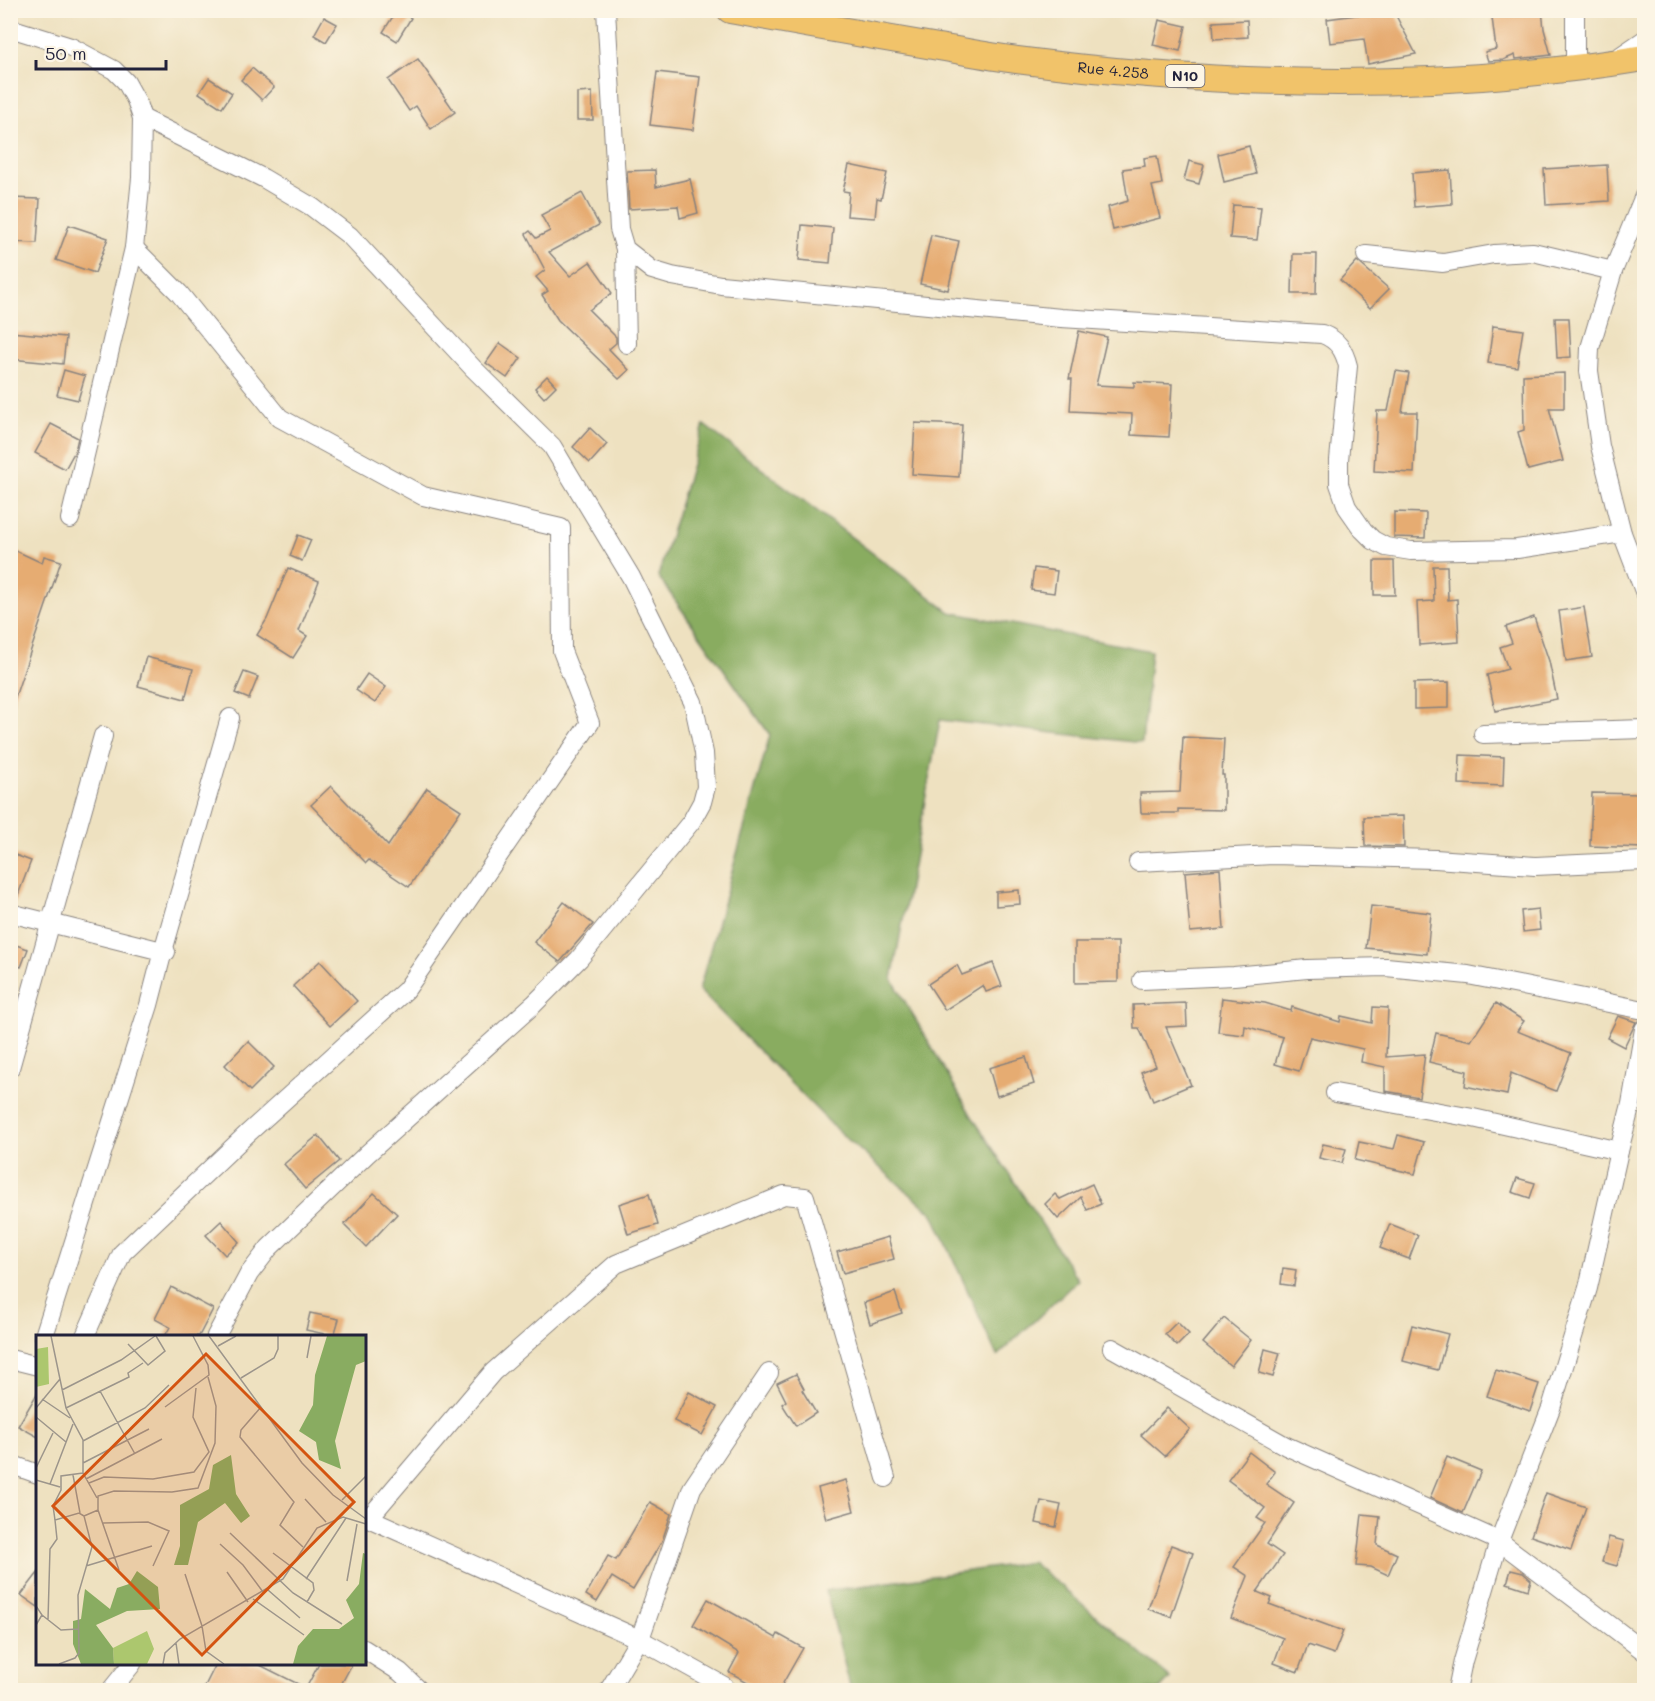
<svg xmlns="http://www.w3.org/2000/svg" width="1655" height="1701" font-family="Mali,sans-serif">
	<rect width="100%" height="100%" fill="#fcf5e5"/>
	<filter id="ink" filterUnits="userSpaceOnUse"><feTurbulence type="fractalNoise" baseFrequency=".0167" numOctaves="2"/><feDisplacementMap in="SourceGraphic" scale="12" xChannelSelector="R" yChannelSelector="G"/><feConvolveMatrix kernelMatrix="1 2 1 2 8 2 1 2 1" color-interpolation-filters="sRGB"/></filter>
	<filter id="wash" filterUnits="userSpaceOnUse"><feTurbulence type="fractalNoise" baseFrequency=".008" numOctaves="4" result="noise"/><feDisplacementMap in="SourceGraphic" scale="24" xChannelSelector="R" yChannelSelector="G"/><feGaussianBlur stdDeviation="1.35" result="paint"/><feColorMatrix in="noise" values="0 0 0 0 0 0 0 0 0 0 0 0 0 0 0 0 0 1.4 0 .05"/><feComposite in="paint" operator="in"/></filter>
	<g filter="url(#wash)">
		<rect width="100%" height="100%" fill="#eee1c0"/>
		<g fill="#89ac61" stroke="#56674e" stroke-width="1.5">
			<path d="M704 425 950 612 1151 651 1142 743 940 720 892 979 971 1115 1078 1280 997 1356 933 1214 837 1130 699 990 770 735 658 576Z"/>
			<path d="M1032 1562 1170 1678 1159 1690H851L826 1591Z"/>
		</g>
		<g id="blocks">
			<g fill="#e6ac72">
				<path d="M397 10 411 18 397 41 383 32Z"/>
				<path d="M1393 10 1416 54 1368 64 1364 39 1330 43 1327 19Z"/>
				<path d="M1491 10H1542L1544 29 1551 55 1516 59 1515 55 1503 60 1488 61 1485 52 1496 49Z"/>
				<path d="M324 17 337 24 326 42 314 35Z"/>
				<path d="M1159 20 1186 26 1180 51 1153 45Z"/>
				<path d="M1247 20 1248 37 1214 39 1213 22Z"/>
				<path d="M418 59 455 112 431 129 416 106 409 111 388 80Z"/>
				<path d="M252 68 274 87 262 100 241 80Z"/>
				<path d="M657 72 700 77 693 130 650 125Z"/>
				<path d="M209 78 232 93 222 108 199 93Z"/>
				<path d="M592 92 593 120H577V93Z"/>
				<path d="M1249 146 1256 174 1224 182 1218 154Z"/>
				<path d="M1157 156 1162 184 1152 186 1160 218 1113 230 1108 207 1128 201 1123 169 1145 166 1144 158Z"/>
				<path d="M1189 161 1204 165 1199 184 1184 180Z"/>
				<path d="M849 165 887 173 881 199 877 198 875 218 847 216 849 192 843 191Z"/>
				<path d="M1607 165 1609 201 1546 205 1544 169Z"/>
				<path d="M655 170 656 187 690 179 698 213 680 218 678 206 629 209 627 171Z"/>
				<path d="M1450 170 1452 204 1414 207 1412 173Z"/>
				<path d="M582 193 599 225 549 252 570 276 590 262 612 293 589 310 616 337V343L609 349 629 370 619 379 558 320 542 295 548 291 536 277 545 270 526 234 530 231 536 238 550 231 541 215Z"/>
				<path d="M10 198 40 199 37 243 10 242Z"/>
				<path d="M1233 205 1261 207 1257 240 1230 238Z"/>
				<path d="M69 225 108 238 95 273 56 260Z"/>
				<path d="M802 225 833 228 830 263 799 260Z"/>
				<path d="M931 235 959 241 948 290 920 284Z"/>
				<path d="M1293 254H1317L1316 294H1292Z"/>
				<path d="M1357 261 1389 289 1370 308 1340 280Z"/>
				<path d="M1555 318H1569L1571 357 1557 358Z"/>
				<path d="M1493 326 1523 330 1517 367 1488 363Z"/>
				<path d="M1079 331 1107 337 1096 385 1134 387V382L1172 384 1169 437 1131 435 1132 414 1070 411 1072 379H1069Z"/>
				<path d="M10 332 66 337 63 364 10 359Z"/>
				<path d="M500 343 521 358 507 378 486 363Z"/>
				<path d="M64 370 85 376 78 400 57 395Z"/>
				<path d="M1396 371 1409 373 1402 412H1417L1414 473 1374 471 1377 411H1388Z"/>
				<path d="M1564 373V408H1549L1563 461 1528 470 1518 432 1524 430 1523 375Z"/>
				<path d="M547 376 556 386 544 398 535 388Z"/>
				<path d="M915 423 962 425 959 477 912 474Z"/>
				<path d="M51 424 78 438 75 451 65 469 35 453Z"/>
				<path d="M590 428 607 444 590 463 573 447Z"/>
				<path d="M1394 512 1426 513 1425 538 1394 537Z"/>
				<path d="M298 535 311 540 302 561 290 556Z"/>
				<path d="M10 548 42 563 44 556 61 561 13 703H10Z"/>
				<path d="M1374 561H1394L1395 595H1374Z"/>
				<path d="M1433 566H1447L1448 600 1457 599 1459 642 1419 645 1417 602 1434 601Z"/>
				<path d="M288 568 319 581 299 631 307 636 293 658 257 635 267 619Z"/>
				<path d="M1034 568 1057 571 1054 593 1031 590Z"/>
				<path d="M1584 607 1592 657 1566 661 1559 611Z"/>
				<path d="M1534 617 1549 661 1557 699 1495 711 1487 675 1508 669 1500 647 1512 643 1506 627Z"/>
				<path d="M146 657 193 669 185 699 138 686Z"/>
				<path d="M244 672 258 677 249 699 235 693Z"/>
				<path d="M367 674 386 687 375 703 356 690Z"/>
				<path d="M1449 682V708L1414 709V683Z"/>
				<path d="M1183 737 1224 739 1222 775H1224V810L1178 809V813H1141L1140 793 1180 792Z"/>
				<path d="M1460 755 1504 757 1503 786 1459 784Z"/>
				<path d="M331 786 388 846 427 788 461 810 409 887 369 860 366 863 311 805Z"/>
				<path d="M1592 793 1644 794V848L1590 846Z"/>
				<path d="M1403 816 1404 847 1365 846 1364 817Z"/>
				<path d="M10 853 31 861 15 903 10 902Z"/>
				<path d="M1220 869 1224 929 1190 932 1185 872Z"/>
				<path d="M1019 890 1020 904 996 906V892Z"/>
				<path d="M564 902 593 924 560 962 534 942Z"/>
				<path d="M1371 906 1431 913 1427 954 1366 948Z"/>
				<path d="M1538 909 1540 930 1523 932 1521 911Z"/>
				<path d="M1075 942H1118V982L1075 983Z"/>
				<path d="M10 943 28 949 21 967 10 963Z"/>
				<path d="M320 961 357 1001 330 1026 293 986Z"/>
				<path d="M993 963 1002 986 986 992 983 985 945 1010 928 984 957 965 962 975Z"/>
				<path d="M1222 998 1265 1003 1291 1011 1292 1007 1340 1022 1341 1016 1372 1023 1373 1007 1388 1008 1386 1057 1425 1054 1419 1097 1385 1091V1067L1361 1062 1363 1049 1310 1037 1299 1071 1275 1064 1283 1037 1245 1026 1244 1035 1218 1032Z"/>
				<path d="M1186 1003 1187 1026 1166 1027 1191 1085 1153 1101 1141 1072 1156 1066 1139 1028H1134L1133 1005Z"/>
				<path d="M1496 1003 1524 1021 1517 1031 1571 1053 1556 1091 1511 1073 1507 1095 1465 1086 1467 1071 1429 1062 1436 1033 1471 1041Z"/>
				<path d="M1618 1016 1636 1022 1624 1047 1607 1038Z"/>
				<path d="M248 1041 274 1067 250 1091 225 1065Z"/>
				<path d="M1026 1057 1034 1084 997 1096 989 1068Z"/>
				<path d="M318 1135 339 1161 305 1189 284 1164Z"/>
				<path d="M1398 1135 1424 1142 1415 1174 1355 1160 1359 1142 1394 1149Z"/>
				<path d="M1323 1144 1346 1149 1342 1163 1319 1158Z"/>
				<path d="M1517 1178 1535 1183 1530 1198 1512 1192Z"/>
				<path d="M1092 1184 1101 1204 1087 1210 1081 1197 1058 1219 1045 1204 1055 1194 1060 1199Z"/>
				<path d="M374 1193 397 1214 366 1247 344 1225Z"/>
				<path d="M649 1194 658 1225 628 1234 619 1204Z"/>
				<path d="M221 1221 239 1242 225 1255 206 1235Z"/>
				<path d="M1390 1224 1418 1235 1409 1259 1380 1248Z"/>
				<path d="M888 1237 894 1259 843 1273 837 1252Z"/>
				<path d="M1283 1268 1296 1270 1294 1286 1281 1284Z"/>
				<path d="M171 1287 213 1309 199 1336H165L170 1327 155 1319Z"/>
				<path d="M895 1292 902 1313 870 1324 864 1303Z"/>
				<path d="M310 1313 339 1319 334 1336 306 1330Z"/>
				<path d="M1224 1318 1251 1340 1231 1366 1203 1343Z"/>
				<path d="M1177 1322 1189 1334 1177 1346 1165 1334Z"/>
				<path d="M1412 1325 1448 1334 1438 1370 1403 1361Z"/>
				<path d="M1265 1349 1280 1353 1273 1377 1259 1373Z"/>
				<path d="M1496 1370 1539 1384 1530 1411 1487 1396Z"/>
				<path d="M796 1374 804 1389 802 1390 816 1413 796 1426 782 1404 786 1401 777 1383Z"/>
				<path d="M38 1392V1437L18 1426Z"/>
				<path d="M689 1392 717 1407 702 1435 674 1421Z"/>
				<path d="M1167 1408 1190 1429 1165 1456 1141 1435Z"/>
				<path d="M1249 1452 1275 1472 1266 1484 1294 1503 1267 1544 1283 1555 1257 1592 1272 1598 1269 1604 1343 1631 1334 1654 1308 1645 1298 1672 1274 1663 1283 1638 1231 1618 1248 1576 1234 1567 1265 1523 1257 1518 1265 1508 1228 1480Z"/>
				<path d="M1447 1457 1481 1471 1463 1513 1430 1498Z"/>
				<path d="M846 1480 854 1511 826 1519 818 1488Z"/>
				<path d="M1546 1493 1586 1507 1571 1550 1531 1536Z"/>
				<path d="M1041 1501 1061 1505 1056 1527 1036 1523Z"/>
				<path d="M650 1502 671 1514 662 1541 633 1590 612 1577 597 1602 586 1595 608 1556 616 1560Z"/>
				<path d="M1362 1514 1380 1516 1377 1545 1397 1554 1388 1575 1371 1567 1356 1566Z"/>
				<path d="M1609 1537 1624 1541 1617 1566 1602 1562Z"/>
				<path d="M1171 1545 1193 1553 1171 1617 1148 1609Z"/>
				<path d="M1511 1570 1523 1573 1531 1580 1528 1590 1507 1583Z"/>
				<path d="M38 1573V1607L21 1595Z"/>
				<path d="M708 1599 776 1638 778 1634 803 1648 779 1690H750L753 1685 729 1672 739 1653 693 1625Z"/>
				<path d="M216 1664H258L306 1688 319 1664H352L338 1690H203Z"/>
			</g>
		</g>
	</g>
	<g filter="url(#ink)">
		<use href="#blocks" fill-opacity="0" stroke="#88827e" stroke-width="1.5"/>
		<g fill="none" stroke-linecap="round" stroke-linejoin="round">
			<g stroke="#88827e" stroke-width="20">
				<g id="minor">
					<path d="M606 10 619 229 625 249 652 270 672 276 721 285 1061 318 1322 334C1338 340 1344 350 1348 366L1339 460V484L1347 507 1363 530 1373 540 1386 547 1411 551 1517 549 1622 533"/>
					<path d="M1575 10V68"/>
					<path d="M10 28 71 47 114 70 126 82 136 100 142 118 141 178 134 248 70 519"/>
					<path d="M1616 59 1644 40"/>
					<path d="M142 118 263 178 312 207 350 236 473 368 552 446 631 577 693 702 704 753 706 787 702 802 691 822 579 959 534 1004 367 1154 269 1248 249 1274 216 1336"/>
					<path d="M1644 196 1613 271 1590 348 1589 371 1600 446 1622 533 1644 591"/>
					<path d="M625 249 627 344"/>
					<path d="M1366 255 1443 263 1494 254 1533 252 1613 271"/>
					<path d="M1483 734 1644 729"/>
					<path d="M1138 862 1273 855 1435 859 1535 866 1644 861"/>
					<path d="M10 913 166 952"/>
					<path d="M1142 980 1234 976 1307 969 1386 967 1468 975 1644 1010"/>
					<path d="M10 1068 103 736"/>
					<path d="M1335 1093 1473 1118 1619 1151"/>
					<path d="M44 1336 149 1005 163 951 230 718"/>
					<path d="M85 1336 122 1253 247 1134 406 990 590 723 562 651 561 528 423 496 280 418 179 293 134 248"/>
					<path d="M1112 1348 1286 1446 1499 1541 1644 1651"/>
					<path d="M10 1359 38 1366"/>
					<path d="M10 1464 38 1474"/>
					<path d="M364 1516 639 1639 724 1686"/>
					<path d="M369 1518 493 1372 616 1264 784 1195 805 1197 886 1478"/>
					<path d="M364 1649 400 1672 419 1690"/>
					<path d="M111 1690 132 1664"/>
					<path d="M609 1690 641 1636 692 1488 769 1373"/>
					<path d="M1457 1690 1463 1661 1499 1541 1551 1408 1588 1288 1619 1151 1631 1104 1644 1029"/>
				</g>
			</g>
			<g stroke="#88827e" stroke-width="28">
				<g id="highway">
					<path id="s1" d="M730 10C793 22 857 33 921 44 953 49 985 56 1017 60 1224 87 1438 92 1644 58"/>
				</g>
			</g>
			<use href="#minor" stroke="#fff" stroke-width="18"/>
			<use href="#highway" stroke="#f1c36a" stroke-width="26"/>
		</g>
	</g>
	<g text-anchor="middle" stroke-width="4.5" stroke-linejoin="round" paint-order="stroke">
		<rect fill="#fcf5e5" stroke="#63616e" stroke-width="1.5" x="1165.5" y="65" width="39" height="22" rx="4.5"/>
		<g font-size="14" font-weight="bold" fill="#22223b">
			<text x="1185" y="81">N10</text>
		</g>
		<g font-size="15" fill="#22223b" stroke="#fcf5e5">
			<text dy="5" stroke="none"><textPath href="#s1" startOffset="388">Rue 4.258</textPath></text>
		</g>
	</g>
	<g transform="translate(36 1335)">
		<rect width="330" height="330" fill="#eee1c0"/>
		<path d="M12 12 13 49 0 52V14ZM111 296 118 314 111 329H78L77 313Z" fill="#acc76e"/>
		<path d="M291 1H330V26L320 30 299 106 305 134 283 125 280 107 263 96 277 70 279 40ZM195 120 200 159 214 181 205 188 189 168 162 187 152 230H138L144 211V170L173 154 177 130ZM327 218 330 219V329H257L262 311 277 294H303L318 283 310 265 323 249ZM101 236 122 252 124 274 91 276 60 290 77 313 78 329H45L37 309V286L45 284 49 254 74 274 81 253 93 249Z" fill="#89ac61"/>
		<path fill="none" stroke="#9c958b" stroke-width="1.5" d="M15 1 30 73 47 105V138L61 163M173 1 266 128 297 160 330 184M92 9 112 30 129 16 120 1M182 11 200 1M271 23 275 1M205 43 238 23 242 14V1M26 55 85 25 119 1M64 56 99 119M6 64 34 83M129 72 173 40 172 30 157 1M225 72 205 95 204 102 258 167 244 190 267 212M0 73 24 44M30 73 93 42 92 38 107 28M0 82 30 107M47 106 109 73 133 50M47 128 113 94M0 133 17 98M37 140 44 178M50 144 126 104M0 145 24 152M53 148 68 142 117 144 158 137 173 117 157 82 160 53M14 149 37 89M269 164 290 187M306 165 330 141M62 175 83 235M19 185 17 171 25 155V141L47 138M67 188 112 187 133 196 117 231M194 198 257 258 306 289M184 209 207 230 227 257M237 218 277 248 278 255 271 267M50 231 116 211M191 237 212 267M149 239 166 291 170 316 188 329M270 244 310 183M311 246 321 189M232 255 264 283M217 264 268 300M0 271 6 280 0 290M6 280 25 295 42 294M12 285 14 214 21 204 19 185 43 178 48 181M140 308 143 329M23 329 39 323 43 318 42 260 56 212 48 181 62 175V161L78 156 136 157 162 153 179 108 180 71 172 42M127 329 129 318 144 304 247 244 281 193 307 182 330 189"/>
		<path fill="#d45411" fill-opacity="0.15" stroke="#d45411" stroke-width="3" d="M170 19 318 167 166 320 17 171Z"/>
		<rect width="330" height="330" fill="none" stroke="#22223b" stroke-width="3"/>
	</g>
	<rect width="1655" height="1701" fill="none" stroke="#fcf5e5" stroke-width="36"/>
	<path d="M36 60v9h130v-9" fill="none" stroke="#22223b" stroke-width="3"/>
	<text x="45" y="60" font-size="18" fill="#22223b" stroke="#fcf5e5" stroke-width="4.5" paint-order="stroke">50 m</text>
</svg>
